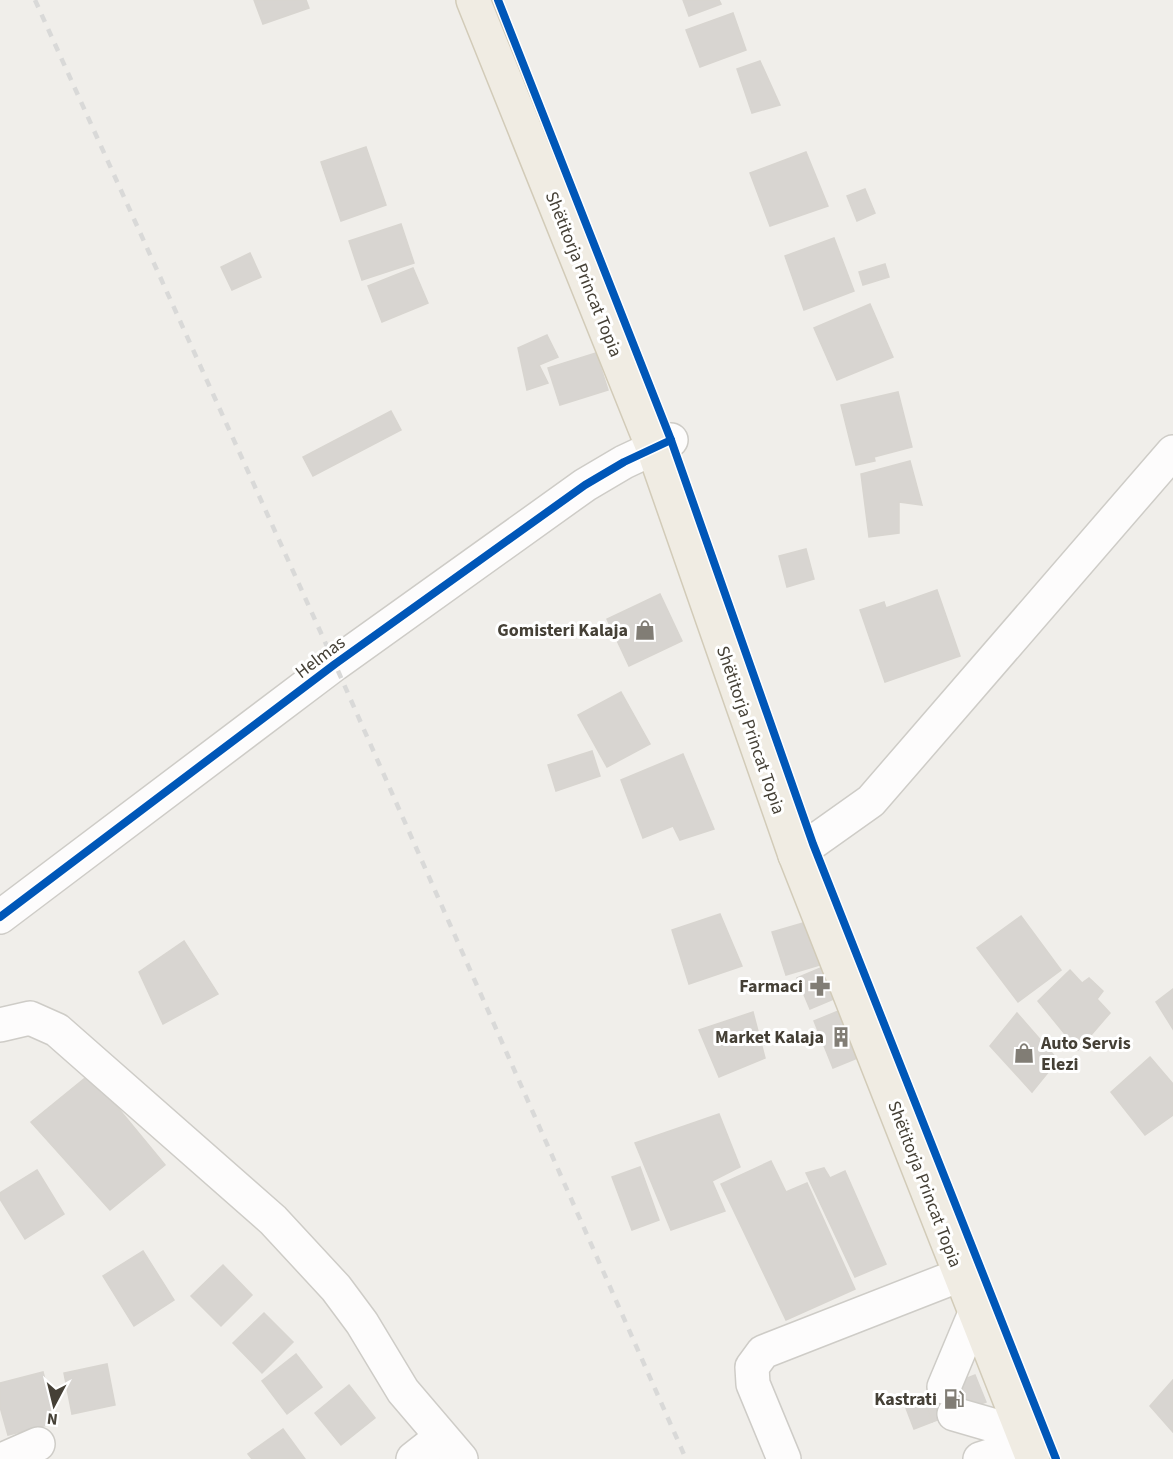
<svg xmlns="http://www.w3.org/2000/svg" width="1173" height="1459" font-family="'Source Sans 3',sans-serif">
	<rect width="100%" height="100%" fill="#f0eeea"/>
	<g fill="#d8d5d1" stroke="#d8d5d0" stroke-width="1.5">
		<path d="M254 0H306L309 8 263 24Z"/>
		<path d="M683 0H719L721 4 689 16Z"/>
		<path d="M733 13 746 50 700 67 686 30Z"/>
		<path d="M760 61 780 105 752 113 737 69Z"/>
		<path d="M366 147 386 205 341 221 321 162Z"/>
		<path d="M806 152 828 206 770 226 750 173Z"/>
		<path d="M865 189 875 213 857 221 847 196Z"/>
		<path d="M401 224 414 263 362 280 349 241Z"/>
		<path d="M834 238 854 291 804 310 785 256Z"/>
		<path d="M250 253 261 277 232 290 221 267Z"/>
		<path d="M885 264 889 277 863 285 859 272Z"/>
		<path d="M413 268 428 303 382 322 368 286Z"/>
		<path d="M870 304 893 357 837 380 814 328Z"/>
		<path d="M547 335 558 357 539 365 548 383 527 390 518 348Z"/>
		<path d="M596 353 608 390 560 405 548 368Z"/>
		<path d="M898 392 912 447 874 457 875 461 856 465 841 405Z"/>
		<path d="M391 411 401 430 313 476 303 457Z"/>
		<path d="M910 461 922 505 899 502V533L869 537 861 474Z"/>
		<path d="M806 549 814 579 787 587 779 556Z"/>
		<path d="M937 590 960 656 885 682 860 610 884 602 886 608Z"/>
		<path d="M660 594 682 641 629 666 607 619Z"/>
		<path d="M621 692 650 744 607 767 578 715Z"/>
		<path d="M592 751 600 776 556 791 548 765Z"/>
		<path d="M683 754 714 829 680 840 673 826 643 838 621 780Z"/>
		<path d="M720 914 742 966 689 984 672 930Z"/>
		<path d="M1021 916 1061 970 1018 1002 977 948Z"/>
		<path d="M810 921 823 964 786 975 772 932Z"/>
		<path d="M184 941 218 994 163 1024 139 972Z"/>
		<path d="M830 964 843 995 810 1009 797 978Z"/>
		<path d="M1070 970 1082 983 1089 978 1103 991 1097 999 1110 1013 1078 1050 1038 1001Z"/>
		<path d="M1173 989V1029L1156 1002Z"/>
		<path d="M848 1007 867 1054 833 1068 814 1021Z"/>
		<path d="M753 1012 765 1058 719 1077 699 1030Z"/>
		<path d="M1017 1013 1058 1060 1032 1092 990 1046Z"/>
		<path d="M1150 1057 1173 1084V1115L1145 1135 1111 1092Z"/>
		<path d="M90 1074 165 1165 110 1210 31 1122Z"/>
		<path d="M719 1114 740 1167 712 1181 725 1211 671 1230 635 1143Z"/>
		<path d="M771 1161 786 1192 807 1183 855 1289 786 1320 721 1184Z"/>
		<path d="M640 1167 659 1220 632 1230 612 1177Z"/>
		<path d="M824 1168 830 1178 845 1171 886 1264 855 1277 806 1173Z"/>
		<path d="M37 1170 64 1214 25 1239 0 1199V1193Z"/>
		<path d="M143 1251 174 1300 134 1326 103 1276Z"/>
		<path d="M223 1265 252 1295 221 1326 191 1296Z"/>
		<path d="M264 1313 293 1342 262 1373 233 1343Z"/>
		<path d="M296 1354 322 1387 287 1414 262 1381Z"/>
		<path d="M107 1364 115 1405 72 1414 64 1373Z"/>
		<path d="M43 1372 56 1423 8 1435 0 1407V1383Z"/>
		<path d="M975 1375 986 1402 932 1422 922 1396Z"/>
		<path d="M1173 1380V1432L1150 1406Z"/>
		<path d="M349 1385 375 1418 341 1445 315 1413Z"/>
		<path d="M922 1396 932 1422 914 1429 904 1403Z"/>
		<path d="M283 1429 305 1459H252L248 1454Z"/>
	</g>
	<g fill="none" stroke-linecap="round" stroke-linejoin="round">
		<g stroke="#ceccc7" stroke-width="36">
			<g id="minor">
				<path d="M795 855 871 801 1173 452"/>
				<path d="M0 917 335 664 585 485 624 462 671 440"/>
				<path d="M0 1025 30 1018 57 1030 273 1220 336 1288 362 1323 403 1391 461 1459"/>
				<path d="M944 1387 975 1313"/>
				<path d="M954 1414 1023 1434"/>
				<path d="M4 1459 38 1444"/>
				<path d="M413 1459 441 1437"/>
				<path d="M784 1459 753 1384 752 1367 763 1352 960 1275"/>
				<path d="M980 1459 1027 1444"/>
			</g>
		</g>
		<g stroke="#d2cbb8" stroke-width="36">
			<path id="major" d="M473 0 653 448 795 855 1033 1459"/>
		</g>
		<use href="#minor" stroke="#fdfcfc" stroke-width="33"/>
		<use href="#major" stroke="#f0ece3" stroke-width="33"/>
		<path stroke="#d9d9d8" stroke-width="4.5" stroke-dasharray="8 8" stroke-linecap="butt" d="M35 0 335 664 686 1459"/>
		<g stroke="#fff" stroke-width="11">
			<g id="cycleway">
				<path d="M498 0 671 440 813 844 1056 1459"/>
				<path d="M0 917 335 664 585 485 624 462 671 440"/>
			</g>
		</g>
		<use href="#cycleway" stroke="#0057b8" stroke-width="8"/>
	</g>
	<defs>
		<g id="shop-bare" transform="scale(1.62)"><path d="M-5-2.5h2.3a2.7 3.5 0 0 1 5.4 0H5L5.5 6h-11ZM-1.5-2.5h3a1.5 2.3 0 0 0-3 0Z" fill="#817d75" stroke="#fff" stroke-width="2.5" paint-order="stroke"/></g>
		<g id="pharmacy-bare" transform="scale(1.62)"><path d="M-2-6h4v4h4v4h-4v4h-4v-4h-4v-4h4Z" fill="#817d75" stroke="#fff" stroke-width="2.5" paint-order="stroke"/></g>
		<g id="building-bare" transform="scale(1.62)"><path d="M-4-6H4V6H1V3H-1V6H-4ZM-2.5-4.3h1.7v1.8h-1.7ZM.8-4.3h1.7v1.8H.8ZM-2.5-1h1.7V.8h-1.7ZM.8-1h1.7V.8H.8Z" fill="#817d75" stroke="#fff" stroke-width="2.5" paint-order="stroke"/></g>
		<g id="fuel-bare" transform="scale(1.62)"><path d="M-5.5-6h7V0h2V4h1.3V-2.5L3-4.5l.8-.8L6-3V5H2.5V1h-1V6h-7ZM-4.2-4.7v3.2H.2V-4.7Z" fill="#817d75" stroke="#fff" stroke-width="2.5" paint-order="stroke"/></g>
	</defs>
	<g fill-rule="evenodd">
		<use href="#shop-bare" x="645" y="630"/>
		<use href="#pharmacy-bare" x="820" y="986"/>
		<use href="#building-bare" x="841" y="1037"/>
		<use href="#shop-bare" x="1024" y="1053"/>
		<use href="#fuel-bare" x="954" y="1399"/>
	</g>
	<g text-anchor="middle" stroke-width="6" stroke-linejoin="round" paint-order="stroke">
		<g font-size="18" fill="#454036" stroke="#fff">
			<text transform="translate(584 274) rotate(68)" y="6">Shëtitorja Princat Topia</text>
			<text transform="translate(320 657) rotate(-37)" y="6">Helmas</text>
			<text transform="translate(751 730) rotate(71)" y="6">Shëtitorja Princat Topia</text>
			<text transform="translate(925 1184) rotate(69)" y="6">Shëtitorja Princat Topia</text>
		</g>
		<g font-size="18" font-weight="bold" fill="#454036" stroke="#fff" text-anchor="end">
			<text x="628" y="636">Gomisteri Kalaja</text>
			<text x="803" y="992">Farmaci</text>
			<text x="824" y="1043">Market Kalaja</text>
			<text x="1041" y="1049" text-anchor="start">Auto Servis<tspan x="1041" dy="21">Elezi</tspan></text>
			<text x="937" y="1405">Kastrati</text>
		</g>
	</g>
	<g transform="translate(54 1405) rotate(187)" stroke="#ffffff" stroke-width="4.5" paint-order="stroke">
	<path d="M0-4.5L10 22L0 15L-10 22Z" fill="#454036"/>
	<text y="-9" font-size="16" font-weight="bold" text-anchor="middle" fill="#454036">N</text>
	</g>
</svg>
